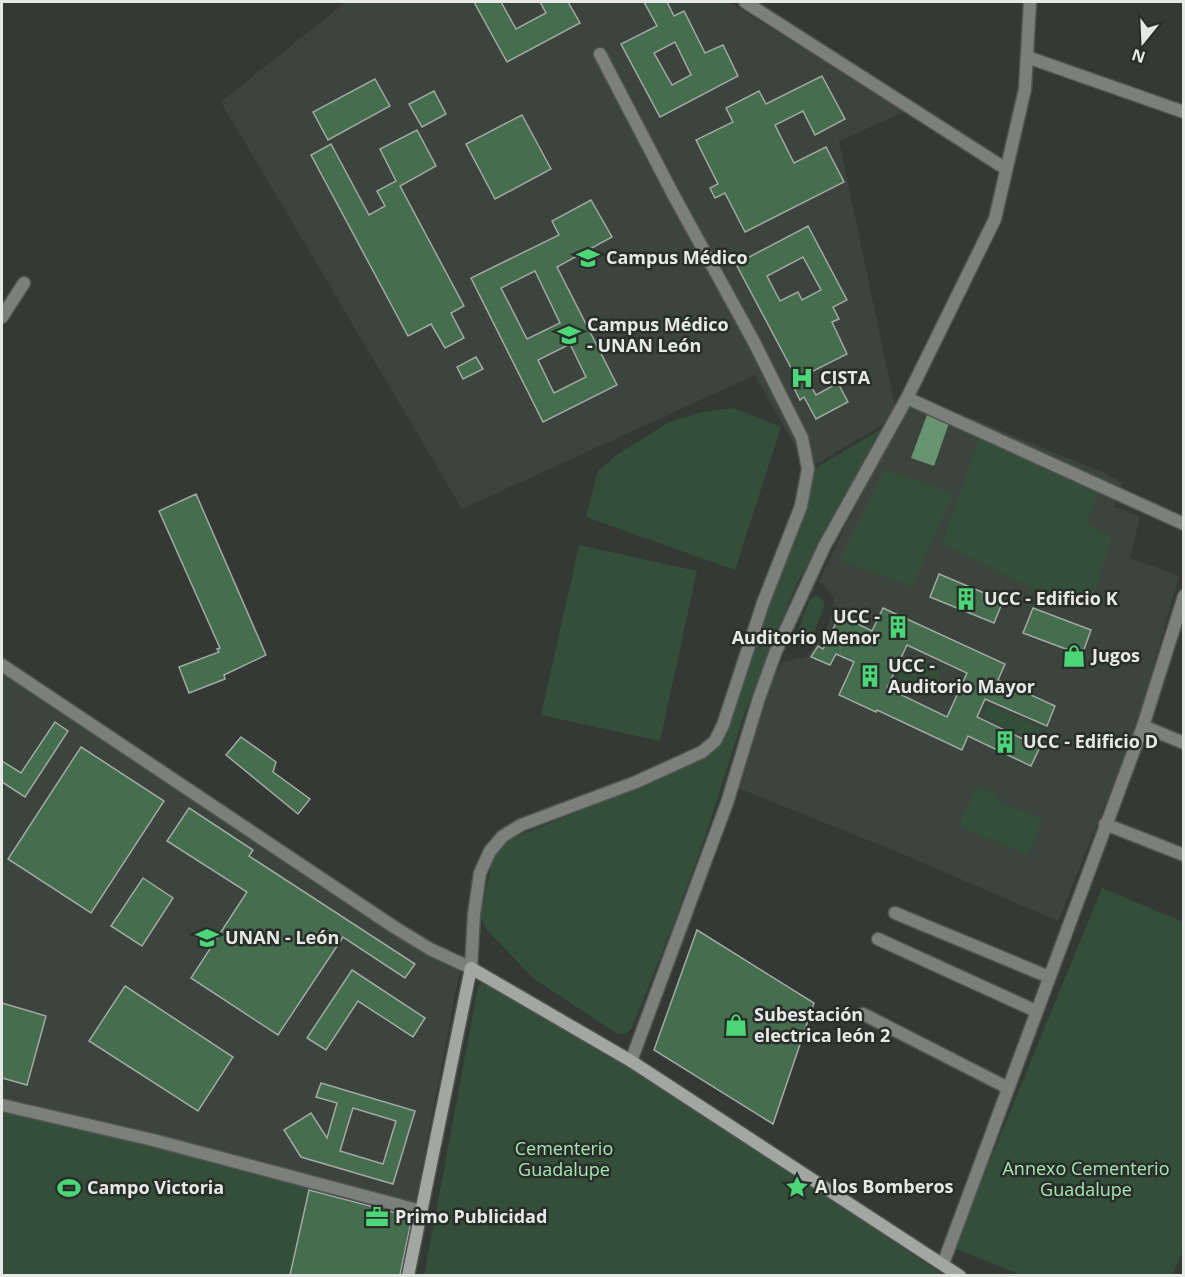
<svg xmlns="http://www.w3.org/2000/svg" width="1185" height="1277" font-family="'Open Sans',sans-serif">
	<rect width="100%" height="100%" fill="#343935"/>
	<g fill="#3b453d">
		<path d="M346 2H729L904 112 839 141 897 416 808 469 755 375 462 509 221 102Z"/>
		<path d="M907 398 961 414 1104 473 1122 483 1114 507 1140 516 1130 558 1179 576 1137 726 1058 921 910 857 738 788 768 691 782 662 806 657 824 635 832 615 834 597 819 581Z"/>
		<path d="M2 665 461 964 414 1209 2 1105Z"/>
	</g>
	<g fill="#334e39">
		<path d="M733 408 781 427 735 570 586 517 598 471 618 454 669 422 702 412Z"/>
		<path d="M883 428 829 533 797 583 745 712 706 834 672 928 632 1028 626 1034H618L534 979 487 930 480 916 494 853 511 839 666 776 708 756 728 731 758 634 814 469Z"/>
		<path d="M981 434 1103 482 1086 523 1112 537 1093 596 1075 609 942 544Z"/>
		<path d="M885 470 953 493 912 587 840 560Z"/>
		<path d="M579 545 697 571 660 741 541 715Z"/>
		<path d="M816 596 822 599 825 605 812 638 807 643 801 642 797 637V633L810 599Z"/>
		<path d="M904 654 940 671 930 695 894 679Z"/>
		<path d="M988 704 1043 729 1038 743 982 716Z"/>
		<path d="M977 786 998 795 997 801 1043 819 1028 855 959 826Z"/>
		<path d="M1102 888 1183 922 1184 1249 1172 1275H1021L954 1248Z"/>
		<path d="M485 974 608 1049 943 1275 424 1276 478 986Z"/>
		<path d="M2 1106 310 1186 290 1275H2Z"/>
	</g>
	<path fill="#699472" d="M927 415 949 423 934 466 911 458Z"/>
	<g fill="#446e4d" stroke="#a3a8a4" stroke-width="1.5" fill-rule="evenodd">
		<path d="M474 2H501L516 29 546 13 540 2H568L580 23 507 62Z"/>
		<path d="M644 2H667L674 16 684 11 705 53 723 45 738 76 660 117 621 44 657 26ZM675 42 691 75 672 85 654 53Z"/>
		<path d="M822 76 845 119 815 135 803 111 775 125 794 163 826 147 844 182 745 232 725 193 715 198 710 188 718 184 696 140 733 122 726 108 759 91 766 104Z"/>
		<path d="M375 79 390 106 328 140 313 112Z"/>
		<path d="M434 91 446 114 422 127 409 104Z"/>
		<path d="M522 115 551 169 495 199 466 144Z"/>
		<path d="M417 130 436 166 400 186 464 306 451 313 464 338 445 348 431 324 408 336 311 155 331 144 369 215 385 206 377 191 396 181 380 149Z"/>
		<path d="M591 200 612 237 557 267 617 385 543 422 471 278 559 235 552 221ZM535 271 560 323 527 339 501 288ZM570 344 586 377 554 393 538 360Z"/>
		<path d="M808 226 847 300 833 307 839 319 832 322 847 354 805 375 816 395 838 383 848 402 816 419 804 397 800 400 792 384 798 381 736 264ZM803 257 821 290 802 300 798 292 780 301 767 276Z"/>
		<path d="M476 357 483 369 463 379 457 367Z"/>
		<path d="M196 494 266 655 224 675 225 679 189 693 179 667 219 652 217 649 220 648 159 511Z"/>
		<path d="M939 574 1003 601 994 623 930 597Z"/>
		<path d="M883 608 1005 664 998 680 1055 706 1047 726 985 699 977 717 1040 747 1031 766 968 736 962 750 877 710 876 712 839 695 854 662 836 654 830 665 811 657 818 646 823 649 840 615 872 631ZM907 645 967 673 947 717 887 688Z"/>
		<path d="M1033 608 1091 630 1082 655 1023 633Z"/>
		<path d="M55 722 68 731 25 797 2 782V761L21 773Z"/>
		<path d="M241 737 276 762 273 772 310 799 298 814 226 755Z"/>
		<path d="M81 747 164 801 91 913 8 859Z"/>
		<path d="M189 808 253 850 249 856 415 964 405 978 343 937 278 1035 191 978 247 892 167 841Z"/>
		<path d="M143 878 173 898 142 946 111 926Z"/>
		<path d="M697 930 814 1003 773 1124 654 1050Z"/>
		<path d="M352 970 425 1018 413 1037 358 1001 326 1050 307 1038Z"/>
		<path d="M125 986 233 1057 198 1111 89 1041Z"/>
		<path d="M2 1003 46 1016 27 1085 2 1078Z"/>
		<path d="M321 1083 415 1111 393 1184 301 1157 284 1130 311 1113 327 1138 337 1103 316 1097ZM353 1108 396 1121 383 1164 340 1151Z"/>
		<path d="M309 1190 412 1217 400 1275H290Z"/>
	</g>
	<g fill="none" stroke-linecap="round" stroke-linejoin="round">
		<g stroke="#505551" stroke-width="15">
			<g id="street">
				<path d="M745 2 1006 169"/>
				<path d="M1027 57 1184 112"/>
				<path d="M2 317 24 283"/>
				<path d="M907 398 1184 524"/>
				<path d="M2 665 394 927 430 949 471 968 474 914 480 873 490 851 503 836 521 825 636 782 702 752 715 741 723 725 763 603 801 506 808 469 802 438 754 342 674 196 600 54"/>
				<path d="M1143 726 1184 743"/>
				<path d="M1105 824 1184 855"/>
				<path d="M895 913 1049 977"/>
				<path d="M878 939 1036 1011"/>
				<path d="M863 1014 1008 1088"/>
				<path d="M631 1061 727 803 759 698 776 651 824 547 907 398 995 219 1025 89 1030 2"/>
				<path d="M2 1105 153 1140 421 1211"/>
				<path d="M943 1264 1143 726 1184 596"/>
			</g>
		</g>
		<g stroke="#505551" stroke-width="15">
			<path id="secondary" d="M408 1276 471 968 631 1061 960 1276"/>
		</g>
		<use href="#street" stroke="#7d7f7d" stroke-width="12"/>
		<use href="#secondary" stroke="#a3a7a4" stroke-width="12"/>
	</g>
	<defs>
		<g id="university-bare" transform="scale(1.8)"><path d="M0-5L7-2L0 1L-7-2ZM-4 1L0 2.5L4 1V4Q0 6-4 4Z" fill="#4bd677" stroke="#2a2e2b" stroke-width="2.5" paint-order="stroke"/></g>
		<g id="hospital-bare" transform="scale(1.8)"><path d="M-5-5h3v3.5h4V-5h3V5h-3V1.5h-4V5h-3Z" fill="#4bd677" stroke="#2a2e2b" stroke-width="2.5" paint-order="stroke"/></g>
		<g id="building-bare" transform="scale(1.8)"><path d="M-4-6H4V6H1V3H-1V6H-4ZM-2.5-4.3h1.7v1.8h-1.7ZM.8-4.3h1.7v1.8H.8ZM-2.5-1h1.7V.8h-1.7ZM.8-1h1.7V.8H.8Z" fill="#4bd677" stroke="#2a2e2b" stroke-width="2.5" paint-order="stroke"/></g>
		<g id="shop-bare" transform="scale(1.8)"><path d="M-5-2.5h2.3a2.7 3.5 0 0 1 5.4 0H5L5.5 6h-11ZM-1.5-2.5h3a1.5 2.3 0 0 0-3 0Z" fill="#4bd677" stroke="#2a2e2b" stroke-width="2.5" paint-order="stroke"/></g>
		<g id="sight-bare" transform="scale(1.8)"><path d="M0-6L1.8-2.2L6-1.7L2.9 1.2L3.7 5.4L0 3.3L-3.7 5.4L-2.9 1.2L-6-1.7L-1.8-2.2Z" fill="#4bd677" stroke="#2a2e2b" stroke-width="2.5" paint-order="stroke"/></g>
		<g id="stadium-bare" transform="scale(1.8)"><path d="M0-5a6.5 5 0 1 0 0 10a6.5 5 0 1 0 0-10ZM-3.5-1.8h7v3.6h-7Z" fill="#4bd677" stroke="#2a2e2b" stroke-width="2.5" paint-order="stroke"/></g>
		<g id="office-bare" transform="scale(1.8)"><path d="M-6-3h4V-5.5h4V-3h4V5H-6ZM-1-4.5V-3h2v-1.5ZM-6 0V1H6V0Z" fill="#4bd677" stroke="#2a2e2b" stroke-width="2.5" paint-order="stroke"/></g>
	</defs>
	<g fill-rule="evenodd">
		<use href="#university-bare" x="588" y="258"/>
		<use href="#university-bare" x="569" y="335"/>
		<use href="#hospital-bare" x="802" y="378"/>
		<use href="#building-bare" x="966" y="599"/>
		<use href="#building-bare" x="898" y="627"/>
		<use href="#shop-bare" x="1074" y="656"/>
		<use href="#building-bare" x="870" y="676"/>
		<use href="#building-bare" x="1005" y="742"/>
		<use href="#university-bare" x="207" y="938"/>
		<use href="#shop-bare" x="736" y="1025"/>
		<use href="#sight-bare" x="797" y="1187"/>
		<use href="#stadium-bare" x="69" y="1188"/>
		<use href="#office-bare" x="377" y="1217"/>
	</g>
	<g text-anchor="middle" stroke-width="5" stroke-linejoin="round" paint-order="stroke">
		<g font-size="18" font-weight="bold" fill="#e6e9e6" stroke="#2a2e2b" text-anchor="start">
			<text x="606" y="264">Campus Médico</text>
			<text x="587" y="331">Campus Médico<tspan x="587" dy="21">- UNAN León</tspan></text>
			<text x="820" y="384">CISTA</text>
			<text x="984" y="605">UCC - Edificio K</text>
			<text x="880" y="623" text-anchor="end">UCC -<tspan x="880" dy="21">Auditorio Menor</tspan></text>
			<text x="1092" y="662">Jugos</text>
			<text x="888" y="672">UCC -<tspan x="888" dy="21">Auditorio Mayor</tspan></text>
			<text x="1023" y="748">UCC - Edificio D</text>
			<text x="225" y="944">UNAN - León</text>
			<text x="754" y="1021">Subestación<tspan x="754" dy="21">electrica león 2</tspan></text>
			<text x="815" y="1193">A los Bomberos</text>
			<text x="87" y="1194">Campo Victoria</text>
			<text x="395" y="1223">Primo Publicidad</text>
		</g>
		<g font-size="18" fill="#a4e7b1" stroke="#2a2e2b">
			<text x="564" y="1155">Cementerio<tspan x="564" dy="21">Guadalupe</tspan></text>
			<text x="1086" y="1175">Annexo Cementerio<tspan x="1086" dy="21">Guadalupe</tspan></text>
		</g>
	</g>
	<rect width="1185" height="1277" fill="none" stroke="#e6e9e6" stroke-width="6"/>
	<g transform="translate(1143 42) rotate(198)" stroke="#2a2e2b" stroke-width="4.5" paint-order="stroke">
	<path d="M0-4.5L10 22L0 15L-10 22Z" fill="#e6e9e6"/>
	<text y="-9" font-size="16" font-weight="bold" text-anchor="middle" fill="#e6e9e6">N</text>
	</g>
</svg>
